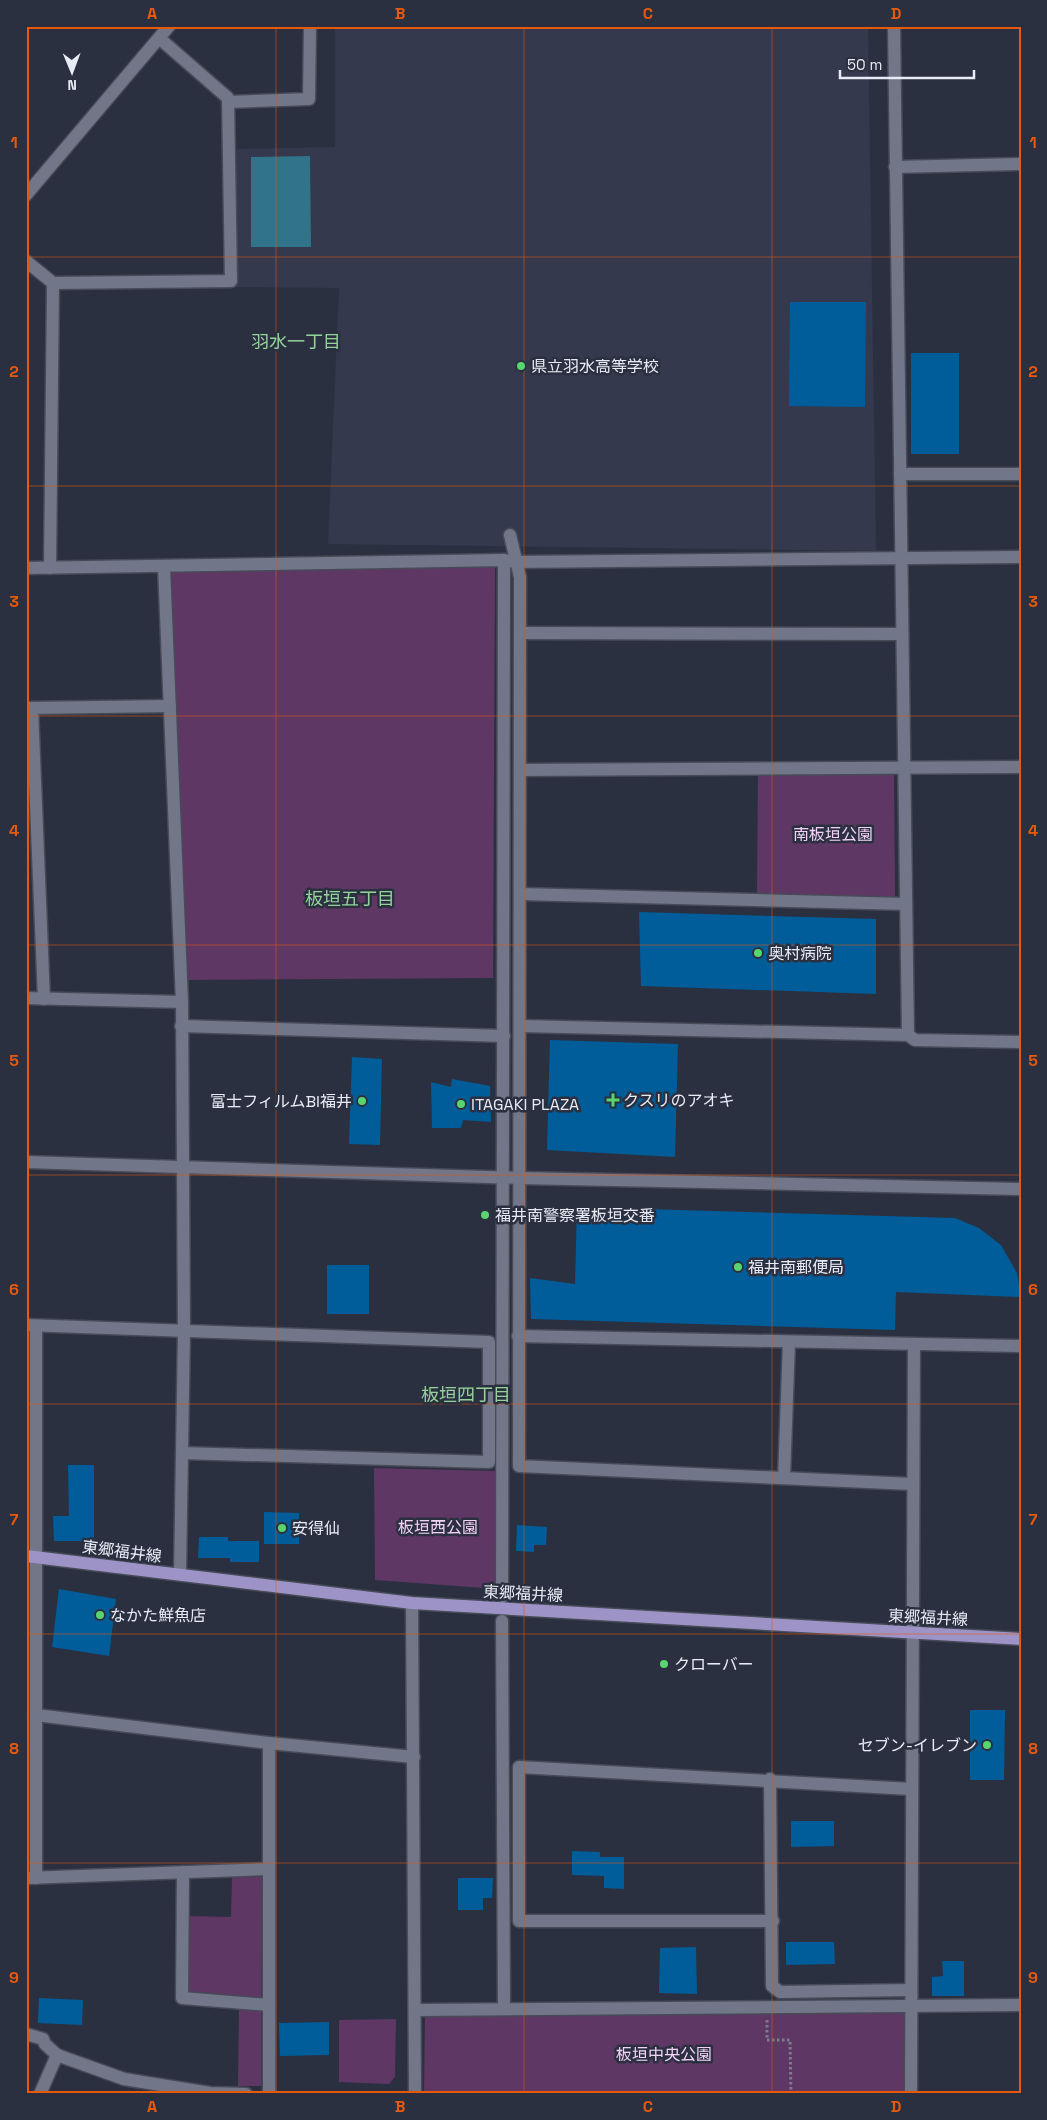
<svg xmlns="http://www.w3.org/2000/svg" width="1047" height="2120" font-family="'Space Grotesk','Noto Sans JP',sans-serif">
	<rect width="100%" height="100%" fill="#2b3040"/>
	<path fill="#34394e" d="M335 26H868L876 551 328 544 339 288 234 287 237 149 335 147Z"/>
	<g fill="#5e3764">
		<path d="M495 560 493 978 181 980 164 566Z"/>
		<path d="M758 773 894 774 895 897 757 894Z"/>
		<path d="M374 1468 497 1471V1589L375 1580Z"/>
		<path d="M232 1877H262L261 1998 187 1991 189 1916 231 1917Z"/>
		<path d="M239 2007 261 2009V2086H238Z"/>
		<path d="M904 2013V2094H424L425 2015Z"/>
		<path d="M396 2019 395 2077 389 2084 339 2082V2020Z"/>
	</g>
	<path fill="#317388" d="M310 156 311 247H251V157Z"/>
	<g fill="#005d9a">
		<path d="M790 302H866L865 407 789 406Z"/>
		<rect x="911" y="353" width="48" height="101"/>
		<path d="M639 912 876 919V994L641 986Z"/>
		<path d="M550 1040 678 1044 675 1157 547 1150Z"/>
		<path d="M352 1057 382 1059 380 1145 349 1144Z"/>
		<path d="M452 1079 490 1086 491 1122 463 1120 461 1128H432L431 1082 451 1087Z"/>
		<path d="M577 1207 955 1218 979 1228 1001 1245 1017 1273 1021 1297 896 1292 895 1330 531 1319 530 1278 575 1284Z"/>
		<rect x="327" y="1265" width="42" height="49"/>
		<path d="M68 1465H94V1541H54L53 1516H69Z"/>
		<path d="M264 1512 299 1513V1544H264Z"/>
		<path d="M517 1525 547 1527 546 1545H534V1552L516 1551Z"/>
		<path d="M199 1537H228V1541H259V1562H230V1558H198Z"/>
		<path d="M59 1589 116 1599 109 1656 52 1647Z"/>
		<path d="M970 1710H1005L1004 1780H970Z"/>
		<path d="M791 1821H834V1846L791 1847Z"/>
		<path d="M572 1851 600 1852V1857H624V1889L604 1888V1876L572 1875Z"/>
		<path d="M458 1878H493L492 1898H483V1910H458Z"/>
		<path d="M786 1942H834L835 1964 786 1965Z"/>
		<path d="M696 1947 697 1994 659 1993 660 1948Z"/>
		<path d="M942 1961H964V1996H932V1977L943 1976Z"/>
		<path d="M39 1998 83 2000 82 2025 38 2023Z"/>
		<path d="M329 2022V2055L280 2056 279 2023Z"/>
	</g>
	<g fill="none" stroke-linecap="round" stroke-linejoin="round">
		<g stroke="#474b58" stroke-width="15">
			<g id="minor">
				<path d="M228 102 309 99 310 26"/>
				<path d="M895 167 1021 164"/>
				<path d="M26 195 169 26"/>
				<path d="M26 261 53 283 50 568"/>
				<path d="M53 283 231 281 228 98 159 38"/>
				<path d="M900 474H1021"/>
				<path d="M510 535 520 577 519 1466 912 1484"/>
				<path d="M164 566 182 1002 184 1331 180 1574"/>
				<path d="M26 568 504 560 516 562 1021 557"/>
				<path d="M520 633 902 634"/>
				<path d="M26 708 170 706"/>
				<path d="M32 708 44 999"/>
				<path d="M520 770 1021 767"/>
				<path d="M520 894 906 904"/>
				<path d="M26 998 182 1002"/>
				<path d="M181 1026 504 1036"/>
				<path d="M521 1026 908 1035 894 26"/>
				<path d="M908 1035 915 1040 1021 1042"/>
				<path d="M26 1162 520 1178 1021 1189"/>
				<path d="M26 1325 489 1342V1462L182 1453"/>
				<path d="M36 1326V1878"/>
				<path d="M518 1336 1021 1346"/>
				<path d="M784 1478 789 1342"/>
				<path d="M502 1597 504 560"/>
				<path d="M412 1603 415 2094"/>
				<path d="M502 1621 504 2008"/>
				<path d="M36 1715 269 1743 414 1757"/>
				<path d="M269 1743V2094"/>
				<path d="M770 1779 772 1986 780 1992 910 1990"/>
				<path d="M183 1872 182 1998 269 2005"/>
				<path d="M26 1878 269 1869"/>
				<path d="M773 1921H519V1767L911 1789"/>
				<path d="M421 2010 1021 2005"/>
				<path d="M26 2034 43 2039 45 2044 57 2055"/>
				<path d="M40 2094 57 2055 124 2079 210 2093 246 2094"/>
				<path d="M911 2094 914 1345"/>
			</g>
		</g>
		<g stroke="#474b58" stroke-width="15">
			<path id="major" d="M26 1556 412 1603 1021 1639"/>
		</g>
		<path stroke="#797e8b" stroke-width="3" stroke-dasharray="2.5 2.5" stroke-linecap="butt" d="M767 2020V2040H790L791 2094"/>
		<use href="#minor" stroke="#717689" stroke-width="12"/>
		<use href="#major" stroke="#9e93c6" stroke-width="12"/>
	</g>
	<path fill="none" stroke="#e8590c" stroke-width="1" stroke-opacity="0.55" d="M276 26V2094M524 26V2094M772 26V2094M26 257H1021M26 486H1021M26 716H1021M26 945H1021M26 1175H1021M26 1404H1021M26 1634H1021M26 1863H1021"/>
	<g fill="#58d56f" stroke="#2b3040" stroke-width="2">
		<circle cx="521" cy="366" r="5"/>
		<circle cx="758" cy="953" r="5"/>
		<path d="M610.5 1092.5h5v5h5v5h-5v5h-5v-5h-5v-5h5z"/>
		<circle cx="362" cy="1101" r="5"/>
		<circle cx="461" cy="1104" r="5"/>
		<circle cx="485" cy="1215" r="5"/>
		<circle cx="738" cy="1267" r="5"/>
		<circle cx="282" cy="1528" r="5"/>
		<circle cx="100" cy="1615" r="5"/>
		<circle cx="664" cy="1664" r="5"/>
		<circle cx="987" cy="1745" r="5"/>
	</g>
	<g text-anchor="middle" stroke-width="5" stroke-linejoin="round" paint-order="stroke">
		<g font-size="16" fill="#e7ebf5" stroke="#2b3040" text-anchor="start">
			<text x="531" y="372">県立羽水高等学校</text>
			<text x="768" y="959">奥村病院</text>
			<text x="623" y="1106">クスリのアオキ</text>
			<text x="352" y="1107" text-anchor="end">富士フィルムBI福井</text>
			<text x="471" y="1110">ITAGAKI PLAZA</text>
			<text x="495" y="1221">福井南警察署板垣交番</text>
			<text x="748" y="1273">福井南郵便局</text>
			<text x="292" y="1534">安得仙</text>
			<text x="110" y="1621">なかた鮮魚店</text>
			<text x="674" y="1670">クローバー</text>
			<text x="977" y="1751" text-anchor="end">セブン-イレブン</text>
		</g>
		<g font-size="16" fill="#f4d2f8" stroke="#2b3040">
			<text x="833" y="840">南板垣公園</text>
			<text x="438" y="1533">板垣西公園</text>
			<text x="664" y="2060">板垣中央公園</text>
		</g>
		<g font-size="16" fill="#e7ebf5" stroke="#2b3040">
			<text transform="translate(122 1551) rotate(7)" y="6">東郷福井線</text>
			<text transform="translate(523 1593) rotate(3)" y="6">東郷福井線</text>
			<text transform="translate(928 1617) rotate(3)" y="6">東郷福井線</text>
		</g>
		<g font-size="18" fill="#94d29a" stroke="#2b3040">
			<text x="296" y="348">羽水一丁目</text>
			<text x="350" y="905">板垣五丁目</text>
			<text x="466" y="1401">板垣四丁目</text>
		</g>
	</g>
	<rect width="1047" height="2120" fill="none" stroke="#2b3040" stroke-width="55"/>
	<g transform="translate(72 72) rotate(179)" stroke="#2b3040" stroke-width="4" paint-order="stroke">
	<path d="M0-4L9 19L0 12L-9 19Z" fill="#e7ebf5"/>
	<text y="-8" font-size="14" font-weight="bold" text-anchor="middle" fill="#e7ebf5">N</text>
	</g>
	<path d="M840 70v8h134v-8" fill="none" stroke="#e7ebf5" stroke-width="2.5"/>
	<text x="847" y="70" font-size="15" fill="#e7ebf5" stroke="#2b3040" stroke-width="4" paint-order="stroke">50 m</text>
	<rect x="28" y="28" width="992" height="2064" fill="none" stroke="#e8590c" stroke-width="2"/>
	<g font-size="16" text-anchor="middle" font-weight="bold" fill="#e8590c">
		<text x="152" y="19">A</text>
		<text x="400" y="19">B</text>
		<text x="648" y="19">C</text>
		<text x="896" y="19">D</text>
		<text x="14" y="148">1</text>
		<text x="1033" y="148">1</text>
		<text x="14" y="377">2</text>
		<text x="1033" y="377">2</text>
		<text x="14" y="607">3</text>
		<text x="1033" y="607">3</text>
		<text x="14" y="836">4</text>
		<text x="1033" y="836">4</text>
		<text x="14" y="1066">5</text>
		<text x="1033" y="1066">5</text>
		<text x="14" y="1295">6</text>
		<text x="1033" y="1295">6</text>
		<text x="14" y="1525">7</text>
		<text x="1033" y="1525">7</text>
		<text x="14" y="1754">8</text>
		<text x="1033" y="1754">8</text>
		<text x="14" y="1983">9</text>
		<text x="1033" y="1983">9</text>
		<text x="152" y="2112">A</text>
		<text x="400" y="2112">B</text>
		<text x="648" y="2112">C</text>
		<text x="896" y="2112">D</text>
	</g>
</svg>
